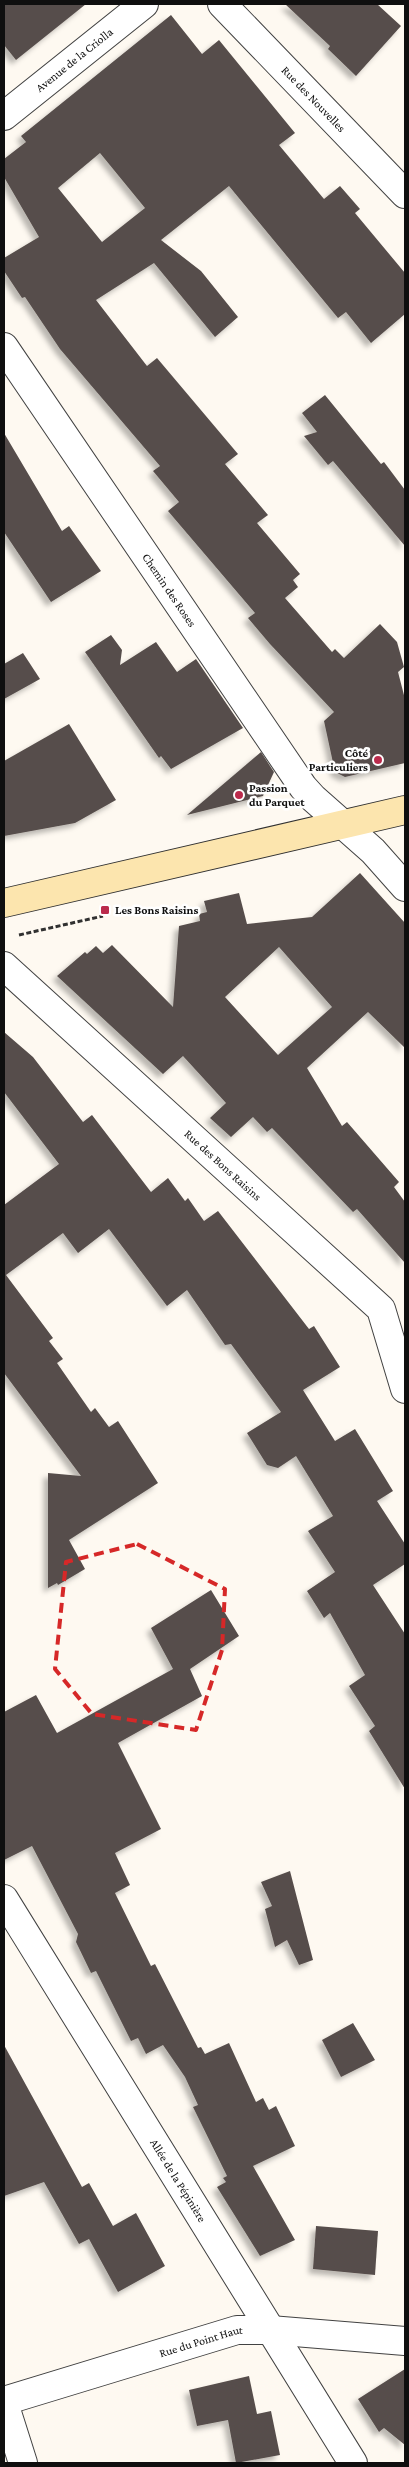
<svg xmlns="http://www.w3.org/2000/svg" width="409" height="2467" font-family="'Crimson Pro',serif">
	<defs>
		<filter id="shadow"><feDropShadow dx="-4.5" dy="4.5" stdDeviation="2.5" flood-color="#0004"/></filter>
	</defs>
	<rect width="100%" height="100%" fill="#fef9f1"/>
	<g fill="#574e4b" fill-rule="evenodd" filter="url(#shadow)">
		<path d="M4 4H86L16 60 4 45Z"/>
		<path d="M285 4H377L401 26 356 76 328 49 330 46Z"/>
		<path d="M171 15 202 54 219 40 295 133 279 145 324 199 340 186 360 209 355 213 405 273V314L371 343 346 312 338 318 229 186 161 240 201 271 238 317 215 337 154 263 96 300 147 366 157 358 238 454 225 464 268 515 257 523 300 574 293 580 298 587 285 598 332 652 335 649 344 658 380 624 397 642 404 667 398 672 405 699V763L345 777 335 772 324 721 334 712 270 644 248 618 255 613 168 511 179 502 153 471 160 466 60 349 25 297 22 298 4 271V258L39 237 4 177V159L26 142 21 136ZM100 153 145 208 102 242 58 188Z"/>
		<path d="M325 395 381 464 384 462 405 490V546L333 461 328 465 304 436 317 432 302 413Z"/>
		<path d="M4 433 62 531 69 526 101 571 51 602 4 532Z"/>
		<path d="M111 635 122 650 120 665 156 642 177 672 196 659 243 728 171 769 161 756 159 758 85 652Z"/>
		<path d="M23 653 40 679 4 699V664Z"/>
		<path d="M69 724 116 800 75 823 4 836V761Z"/>
		<path d="M261 752 274 772 263 796 187 815Z"/>
		<path d="M360 873 405 923V1048L368 1012 307 1068 342 1126 347 1122 399 1182 394 1187 405 1202V1263L357 1209 353 1212 272 1128 267 1132 253 1117 231 1137 210 1118 226 1103 183 1056 163 1074 57 976 85 952 87 954 96 946 103 953 112 945 173 1007 179 926 200 921 199 914 207 912 204 901 239 893 247 924 312 917ZM279 947 332 1007 278 1055 225 997Z"/>
		<path d="M4 1032 33 1057 83 1122 92 1115 151 1192 168 1178 185 1201 188 1198 204 1221 218 1211 309 1329 314 1326 340 1367 303 1390 335 1441 355 1429 393 1491 377 1501 405 1544V1564L373 1585 405 1634V1789L369 1731 375 1726 349 1686 365 1675 330 1613 324 1618 307 1591 335 1572 308 1531 333 1516 296 1456 278 1468 267 1465 247 1433 281 1412 231 1344 225 1345 187 1290 167 1306 109 1229 78 1253 63 1233 6 1275 53 1338 49 1341 63 1359 57 1363 91 1412 95 1408 109 1427 118 1421 158 1483 69 1540 85 1569 58 1585 57 1583 48 1588V1473L81 1476 4 1373V1205L59 1164 4 1092Z"/>
		<path d="M211 1590 239 1636 190 1669 202 1696 118 1743 161 1829 115 1853 130 1885 115 1893 151 1966 155 1964 198 2048 201 2047 205 2054 229 2043 256 2102 263 2098 269 2110 276 2106 295 2146 253 2166 295 2240 260 2256 217 2187 226 2182 223 2178 227 2176 193 2107 198 2105 185 2077 163 2045 146 2054 138 2038 131 2041 96 1971 91 1973 76 1942 78 1934 32 1846 4 1860V1712L36 1695 57 1733 173 1669 151 1628Z"/>
		<path d="M290 1871 313 1960 299 1965 287 1940 275 1947 265 1909 272 1906 261 1882Z"/>
		<path d="M353 2023 375 2060 341 2077 322 2040Z"/>
		<path d="M4 2045 82 2187 89 2183 113 2226 136 2213 165 2266 118 2292 89 2239 79 2244 44 2182 4 2196Z"/>
		<path d="M316 2226 378 2231 375 2275 313 2269Z"/>
		<path d="M405 2369V2445L384 2428 379 2432 358 2399Z"/>
		<path d="M249 2376 257 2414 271 2411 280 2455 236 2463 228 2420 197 2426 189 2390Z"/>
	</g>
	<g fill="none" stroke-linecap="round" stroke-linejoin="round">
		<g stroke="#424242" stroke-width="30">
			<g id="street">
				<path id="s1" d="M222 4 405 194"/>
				<path id="s2" d="M4 116 144 4"/>
				<path id="s3" d="M4 347 303 787 313 798 373 851 405 887"/>
				<path id="s4" d="M4 966 381 1309 405 1389"/>
				<path id="s5" d="M4 1899 353 2463"/>
				<path id="s6" d="M4 2401 237 2330H270L405 2341"/>
				<path d="M4 2403 23 2463"/>
			</g>
		</g>
		<g stroke="#313131" stroke-width="30">
			<path id="secondary" d="M4 903 405 810"/>
		</g>
		<path stroke="#313131" stroke-width="3" stroke-dasharray="5 2.5" stroke-linecap="butt" d="M19 935 103 916"/>
		<use href="#street" stroke="#fff" stroke-width="28"/>
		<use href="#secondary" stroke="#fce5ae" stroke-width="28"/>
	</g>
	<path fill="none" stroke="#d62828" stroke-width="4" stroke-dasharray="10 6" stroke-linejoin="round" d="M137 1544 225 1589 222 1650 196 1730 92 1714 55 1669 66 1562Z"/>
	<g fill="#bb2b4c" stroke="#fff" stroke-width="2">
		<circle cx="378" cy="760" r="5"/>
		<circle cx="239" cy="795" r="5"/>
		<rect x="100" y="905" width="10" height="10" rx="2.5"/>
	</g>
	<g text-anchor="middle" stroke-width="5" stroke-linejoin="round" paint-order="stroke">
		<g font-size="12" fill="#0f0f0f" stroke="#fff">
			<text dy="4" stroke="none"><textPath href="#s2" startOffset="90">Avenue de la Criolla</textPath></text>
			<text dy="4" stroke="none"><textPath href="#s1" startOffset="132">Rue des Nouvelles</textPath></text>
			<text dy="4" stroke="none"><textPath href="#s3" startOffset="294">Chemin des Roses</textPath></text>
			<text dy="4" stroke="none"><textPath href="#s4" startOffset="296">Rue des Bons Raisins</textPath></text>
			<text dy="4" stroke="none"><textPath href="#s5" startOffset="331">Allée de la Pépinière</textPath></text>
			<text dy="4" stroke="none"><textPath href="#s6" startOffset="206">Rue du Point Haut</textPath></text>
		</g>
		<g font-size="12" font-weight="bold" fill="#0f0f0f" stroke="#fff" text-anchor="start">
			<text x="368" y="757" text-anchor="end">Côté<tspan x="368" dy="14">Particuliers</tspan></text>
			<text x="249" y="792">Passion<tspan x="249" dy="14">du Parquet</tspan></text>
			<text x="115" y="914">Les Bons Raisins</text>
		</g>
	</g>
	<rect width="409" height="2467" fill="none" stroke="#0f0f0f" stroke-width="10"/>
</svg>
